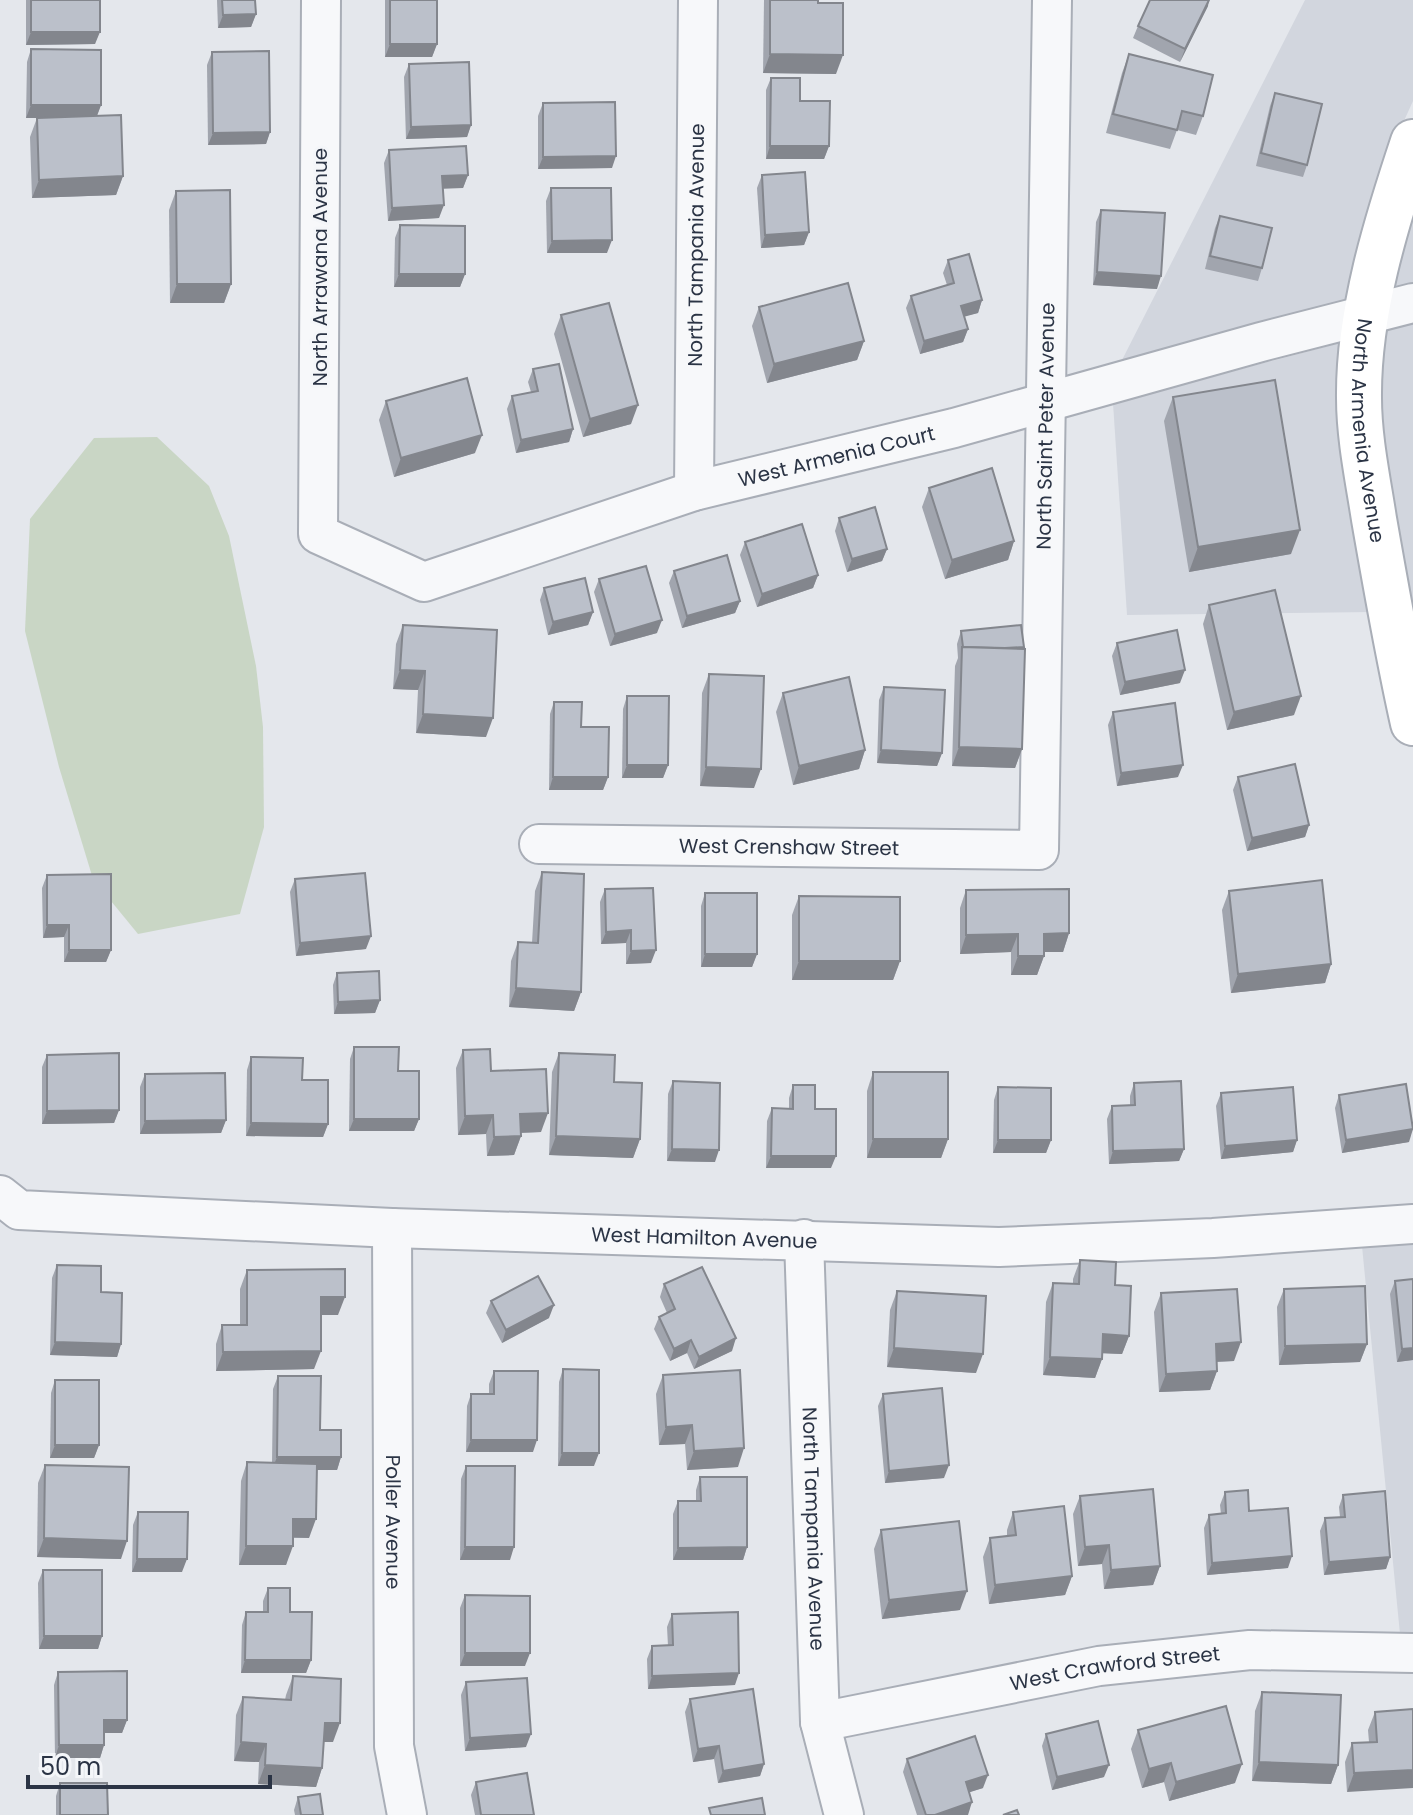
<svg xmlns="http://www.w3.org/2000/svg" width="1413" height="1815" font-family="Poppins,sans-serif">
	<rect width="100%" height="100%" fill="#e4e7ec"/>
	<g fill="#d2d6de">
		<path d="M1305 0H1413V101L1398 134 1352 301 1121 362Z"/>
		<path d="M1413 195V284L1389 291Z"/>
		<path d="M1413 323V646L1376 398 1381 332Z"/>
		<path d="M1347 341 1373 612 1127 615 1113 403Z"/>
		<path d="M1413 1242V1634H1400L1362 1246Z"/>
	</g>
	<path fill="#c9d6c5" d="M157 437 209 486 229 536 256 666 263 727 264 827 240 914 138 934 93 879 59 767 25 631 30 519 94 438Z"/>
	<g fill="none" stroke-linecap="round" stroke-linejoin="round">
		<g stroke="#a9aeb7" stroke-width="42">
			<g id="minor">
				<path id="s1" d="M321 0 318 534 424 582 694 491 954 428 1261 342 1413 303"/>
				<path id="s2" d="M694 491 698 0"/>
				<path id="s3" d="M539 844 1039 850 1052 0"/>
				<path id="s4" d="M0 1195 19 1210 392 1228 999 1247 1213 1238 1413 1224"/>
				<path id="s5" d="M392 1228 394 1746 407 1815"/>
				<path id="s6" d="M804 1239 820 1722 844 1815"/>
				<path id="s7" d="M820 1722 1099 1666 1250 1650 1413 1653"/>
			</g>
		</g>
		<g stroke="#a9aeb7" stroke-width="48">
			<g id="secondary">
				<path id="s8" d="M1413 142C1386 223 1358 313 1359 398 1359 438 1368 480 1374 519 1386 588 1398 656 1413 723"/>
			</g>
		</g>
		<use href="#minor" stroke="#f7f8fa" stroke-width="38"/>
		<use href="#secondary" stroke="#fff" stroke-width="44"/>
	</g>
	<g fill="#a1a5ae">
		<path d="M26 0H100L95 44 26 45Z"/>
		<path d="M217 0H255L256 14 251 27 218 28Z"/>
		<path d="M385 0H437V44L432 57H385Z"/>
		<path d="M764 0H818L836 74 763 73Z"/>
		<path d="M1208 6 1180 62 1133 38 1138 26Z"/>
		<path d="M31 49 101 105 97 116 123 176 116 195 32 198 30 137 37 118H26L27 62Z"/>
		<path d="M212 52 270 132 266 144 208 145 207 65Z"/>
		<path d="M1129 54 1203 116 1196 135 1177 130 1170 149 1106 133 1122 73Z"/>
		<path d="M409 64 471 125 467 137 406 139 404 77Z"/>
		<path d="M771 78 800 101 829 146 824 159H766V90Z"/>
		<path d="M1275 93 1307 165 1303 177 1256 166 1270 106Z"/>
		<path d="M543 103 612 168 538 169V116Z"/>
		<path d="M389 150 468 175 463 188H443L439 218 388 221 384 163Z"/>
		<path d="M762 175 809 232 804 245 761 248 757 188Z"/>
		<path d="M551 188 607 253H547L546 201Z"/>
		<path d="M176 191 231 284 224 303H170L169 210Z"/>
		<path d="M1101 210 1157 289 1093 285 1096 222Z"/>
		<path d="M1220 216 1262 268 1258 281 1205 269 1215 228Z"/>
		<path d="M400 225 465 274 460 287H394L395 238Z"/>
		<path d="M948 260 982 300 978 313 964 316 968 329 963 342 920 354 906 308 911 296 947 285 943 273Z"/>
		<path d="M759 307 864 341 857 360 767 383 752 326Z"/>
		<path d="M561 315 631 424 583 437 554 334Z"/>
		<path d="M533 369 573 429 569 442 516 453 507 409 512 396 531 392 528 382Z"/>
		<path d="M1173 397 1291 554 1189 572 1164 421Z"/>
		<path d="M386 401 475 453 394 477 379 420Z"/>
		<path d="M929 488 1014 541 1008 560 945 579 922 507Z"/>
		<path d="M839 518 887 549 882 561 847 572 835 531Z"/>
		<path d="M745 542 818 575 813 588 757 607 740 555Z"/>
		<path d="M674 571 740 601 735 613 682 628 669 583Z"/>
		<path d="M599 579 657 633 610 646 594 592Z"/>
		<path d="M544 588 593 612 588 625 548 635 540 600Z"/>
		<path d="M1209 605 1294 715 1227 730 1203 624Z"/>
		<path d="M403 625 486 737 416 733 418 690 393 689 396 644Z"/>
		<path d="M961 631 1024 647 1022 749 1015 768 952 766 955 666 958 658 957 644Z"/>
		<path d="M1117 643 1180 683 1120 695 1112 656Z"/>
		<path d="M709 674 754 788 700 786 702 693Z"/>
		<path d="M884 687 942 753 937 766 877 763 879 700Z"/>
		<path d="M783 693 865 750 859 769 793 785 776 712Z"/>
		<path d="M627 696 668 765 663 778H622L623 709Z"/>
		<path d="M554 702 581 727 608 777 603 790H549L550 714Z"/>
		<path d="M1113 712 1178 777 1117 786 1108 725Z"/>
		<path d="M1238 777 1309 825 1305 837 1247 851 1233 790Z"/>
		<path d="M542 872 581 992 574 1011 509 1007 511 961 518 942 532 943 535 891Z"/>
		<path d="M47 875 111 950 106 962H64V937L43 938 42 888Z"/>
		<path d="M295 879 366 949 296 956 290 892Z"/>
		<path d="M605 889 651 963 626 964V943L601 944 600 902Z"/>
		<path d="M966 890 1069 933 1063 952H1044V956L1037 975H1011V952L960 954V908Z"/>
		<path d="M1229 891 1331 964 1325 983 1231 993 1222 910Z"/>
		<path d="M705 893 757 954 752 967H701V906Z"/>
		<path d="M799 896 900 961 893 980H792V915Z"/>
		<path d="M337 973 380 1000 375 1013 334 1014 333 985Z"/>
		<path d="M354 1047 398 1071 419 1119 414 1131H349L350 1059Z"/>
		<path d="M463 1050 491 1071 541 1132 521 1133V1136L514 1155 487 1156 486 1134 458 1135 456 1068Z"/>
		<path d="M559 1053 614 1082 640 1139 633 1158 549 1155 552 1072Z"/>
		<path d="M47 1055 119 1110 114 1123 42 1124V1067Z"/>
		<path d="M251 1057 328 1124 323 1137 246 1136 247 1070Z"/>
		<path d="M873 1072 948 1139 941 1158H867V1091Z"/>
		<path d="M145 1074 226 1120 221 1133 140 1134V1087Z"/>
		<path d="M673 1081 715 1162 667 1161 668 1094Z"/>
		<path d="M1134 1083 1184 1149 1179 1161 1109 1164 1107 1119 1112 1106H1130V1096Z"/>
		<path d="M793 1085 815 1109 831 1168H766L767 1121 772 1108H789V1098Z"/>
		<path d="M998 1087 1051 1140 1046 1153H993L994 1100Z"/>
		<path d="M1221 1093 1297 1140 1293 1152 1221 1159 1216 1106Z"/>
		<path d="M1339 1095 1409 1142 1342 1153 1335 1108Z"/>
		<path d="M1080 1260 1115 1285 1129 1336 1122 1354 1102 1353V1359L1095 1378 1043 1375 1046 1302 1053 1283 1073 1284V1279Z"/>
		<path d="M57 1265 101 1292 121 1344 117 1357 50 1355 52 1278Z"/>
		<path d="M247 1270 338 1315H321L314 1369 216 1371V1344L222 1325H240V1289Z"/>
		<path d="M1395 1281 1413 1360 1397 1362 1390 1294Z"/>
		<path d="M664 1284 732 1351 694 1369 687 1353 670 1361 654 1329 659 1317 667 1313 660 1297Z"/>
		<path d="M1284 1289 1367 1344 1360 1362 1279 1365 1277 1307Z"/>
		<path d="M897 1291 976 1373 887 1367 890 1310Z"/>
		<path d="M1161 1293 1234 1361 1217 1362V1371L1210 1390 1159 1392 1154 1312Z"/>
		<path d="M491 1301 549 1318 502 1343 486 1313Z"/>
		<path d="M563 1369 594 1466H558L559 1382Z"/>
		<path d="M494 1371 533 1452H466L467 1406 471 1394H489V1384Z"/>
		<path d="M663 1375 738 1467 687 1470 685 1444 659 1445 656 1394Z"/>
		<path d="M278 1376 341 1457 337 1470H317L309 1538H293L286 1565H239L241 1481 247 1462 272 1463 273 1389Z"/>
		<path d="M55 1380 99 1445 94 1458H50L51 1393Z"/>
		<path d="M883 1394 944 1478 885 1483 878 1406Z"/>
		<path d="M45 1465 121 1559 37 1557 38 1483Z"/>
		<path d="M466 1466 510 1560H460L461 1479Z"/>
		<path d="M700 1477 747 1547 743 1560H673V1514L678 1501H696V1490Z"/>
		<path d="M1225 1492 1249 1511 1288 1568 1207 1575 1204 1528 1209 1515 1221 1514 1220 1505Z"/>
		<path d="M1343 1495 1390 1557 1386 1569 1324 1575 1320 1531 1325 1518 1340 1517 1339 1507Z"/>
		<path d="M1080 1496 1160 1566 1153 1585 1104 1589 1102 1564 1078 1566 1073 1514Z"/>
		<path d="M138 1512 182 1572H132L133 1525Z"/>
		<path d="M1013 1512 1072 1576 1065 1595 989 1604 983 1557 990 1538 1007 1536V1530Z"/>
		<path d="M881 1530 960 1610 882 1619 874 1549Z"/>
		<path d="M43 1570 102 1636 98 1649H39L38 1583Z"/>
		<path d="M268 1588 290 1612 311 1660 306 1673H241L242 1625 246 1612H263V1601Z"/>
		<path d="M465 1595 525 1666H460V1608Z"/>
		<path d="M672 1614 735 1685 648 1689 647 1659 652 1646H668L667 1627Z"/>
		<path d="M58 1672 127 1720 122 1733H104V1745L100 1758H55L54 1685Z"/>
		<path d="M293 1676 333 1742H324L322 1768 316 1787 258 1784 259 1762 234 1761 236 1715 243 1697 285 1700 286 1695Z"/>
		<path d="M466 1682 526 1747 465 1751 461 1695Z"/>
		<path d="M1262 1692 1338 1765 1331 1784 1252 1781 1255 1711Z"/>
		<path d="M690 1699 764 1764 760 1776 718 1783 714 1759 693 1762 685 1712Z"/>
		<path d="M1413 1709 1347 1792 1345 1762 1352 1743 1369 1742 1368 1730 1375 1712Z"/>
		<path d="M1138 1730 1235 1783 1169 1801 1164 1782 1142 1788 1131 1749Z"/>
		<path d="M1046 1734 1104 1777 1052 1790 1042 1746Z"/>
		<path d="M907 1759 983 1788 969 1792 967 1815H917L903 1772Z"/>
		<path d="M476 1782 534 1815H475L471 1795Z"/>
		<path d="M60 1783 108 1815H56V1796Z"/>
		<path d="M298 1797 323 1815H295L294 1810Z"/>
	</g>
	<g fill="#83868d">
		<path d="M1209 0 1208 6 1180 62 1185 49Z"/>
		<path d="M256 14 251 27 218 28 223 15Z"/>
		<path d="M31 32H100L95 44 26 45Z"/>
		<path d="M390 44H437L432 57H385Z"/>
		<path d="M770 54 843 55 836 74 763 73Z"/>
		<path d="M31 105H101L96 118H26Z"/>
		<path d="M471 125 467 137 406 139 411 127Z"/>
		<path d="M270 132 266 144 208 145 213 133Z"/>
		<path d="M770 146H829L824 159H766Z"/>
		<path d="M616 156 612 168 538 169 543 157Z"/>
		<path d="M468 175 463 188 437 189 442 176Z"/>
		<path d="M123 176 116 195 32 198 39 180Z"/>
		<path d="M444 205 439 218 388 221 392 208Z"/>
		<path d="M809 232 804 245 761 248 765 235Z"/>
		<path d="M612 240 607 253H547L552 241Z"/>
		<path d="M1097 272 1161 276 1157 289 1093 285Z"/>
		<path d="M399 274H465L460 287H394Z"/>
		<path d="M177 284H231L224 303H170Z"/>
		<path d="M982 300 978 313 956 319 961 306Z"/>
		<path d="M968 329 963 342 920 354 924 341Z"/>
		<path d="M864 341 857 360 767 383 774 364Z"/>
		<path d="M638 405 631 424 583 437 590 419Z"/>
		<path d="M573 429 569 442 516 453 521 440Z"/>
		<path d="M482 435 475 453 394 477 401 458Z"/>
		<path d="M1300 530 1291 554 1189 572 1198 547Z"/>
		<path d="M1014 541 1008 560 945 579 952 560Z"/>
		<path d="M887 549 882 561 847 572 852 559Z"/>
		<path d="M818 575 813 588 757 607 762 594Z"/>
		<path d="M740 601 735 613 682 628 687 616Z"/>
		<path d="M593 612 588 625 548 635 553 622Z"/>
		<path d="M662 620 657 633 610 646 615 634Z"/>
		<path d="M400 670 425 671 418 690 393 689Z"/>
		<path d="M1185 670 1180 683 1120 695 1125 682Z"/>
		<path d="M1301 696 1294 715 1227 730 1234 712Z"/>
		<path d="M423 714 493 718 486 737 416 733Z"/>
		<path d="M959 747 1022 749 1015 768 952 766Z"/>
		<path d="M865 750 859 769 793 785 799 766Z"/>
		<path d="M881 750 942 753 937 766 877 763Z"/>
		<path d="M627 765H668L663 778H622Z"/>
		<path d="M1183 765 1178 777 1117 786 1121 773Z"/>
		<path d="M706 767 761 769 754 788 700 786Z"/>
		<path d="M553 777H608L603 790H549Z"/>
		<path d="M1309 825 1305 837 1247 851 1252 838Z"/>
		<path d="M47 925H69L64 937 43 938Z"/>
		<path d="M631 930 626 943 601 944 606 932Z"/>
		<path d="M1069 933 1063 952H1037L1044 934Z"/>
		<path d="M1018 934 1011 952 960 954 966 935Z"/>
		<path d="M371 936 366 949 296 956 300 943Z"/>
		<path d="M69 950H111L106 962H64Z"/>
		<path d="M656 950 651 963 626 964 631 951Z"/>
		<path d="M705 954H757L752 967H701Z"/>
		<path d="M1018 956H1044L1037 975H1011Z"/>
		<path d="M799 961H900L893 980H792Z"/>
		<path d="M1331 964 1325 983 1231 993 1238 974Z"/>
		<path d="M516 988 581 992 574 1011 509 1007Z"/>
		<path d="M380 1000 375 1013 334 1014 338 1002Z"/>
		<path d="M119 1110 114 1123 42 1124 47 1111Z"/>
		<path d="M548 1113 541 1132 514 1133 520 1114Z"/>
		<path d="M493 1115 486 1134 458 1135 465 1116Z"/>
		<path d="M354 1119H419L414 1131H349Z"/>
		<path d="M226 1120 221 1133 140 1134 145 1121Z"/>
		<path d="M251 1123 328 1124 323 1137 246 1136Z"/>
		<path d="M1413 1129 1409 1142 1342 1153 1346 1140Z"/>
		<path d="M521 1136 514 1155 487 1156 494 1137Z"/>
		<path d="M556 1136 640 1139 633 1158 549 1155Z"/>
		<path d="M873 1139H948L941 1158H867Z"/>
		<path d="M998 1140H1051L1046 1153H993Z"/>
		<path d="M1297 1140 1293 1152 1221 1159 1225 1146Z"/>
		<path d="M672 1149 719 1150 715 1162 667 1161Z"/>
		<path d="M1184 1149 1179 1161 1109 1164 1113 1151Z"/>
		<path d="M771 1156H836L831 1168H766Z"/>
		<path d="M321 1297H345L338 1315H314Z"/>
		<path d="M554 1305 549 1318 502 1343 506 1330Z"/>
		<path d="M1103 1334 1129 1336 1122 1354 1096 1353Z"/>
		<path d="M736 1338 732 1351 694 1369 699 1357Z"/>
		<path d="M691 1340 687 1353 670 1361 674 1349Z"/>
		<path d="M55 1342 121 1344 117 1357 50 1355Z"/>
		<path d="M1241 1342 1234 1361 1209 1362 1216 1344Z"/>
		<path d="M1367 1344 1360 1362 1279 1365 1285 1346Z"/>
		<path d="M894 1348 983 1354 976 1373 887 1367Z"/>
		<path d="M1413 1348V1360L1397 1362 1402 1349Z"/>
		<path d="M321 1351 314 1369 216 1371 223 1352Z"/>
		<path d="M1050 1357 1102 1359 1095 1378 1043 1375Z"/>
		<path d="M1217 1371 1210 1390 1159 1392 1166 1374Z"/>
		<path d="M692 1425 685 1444 659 1445 666 1427Z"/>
		<path d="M471 1440H537L533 1452H466Z"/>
		<path d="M55 1445H99L94 1458H50Z"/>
		<path d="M744 1448 738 1467 687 1470 694 1451Z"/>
		<path d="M562 1453H599L594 1466H558Z"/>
		<path d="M277 1457H341L337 1470H272Z"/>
		<path d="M949 1465 944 1478 885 1483 889 1471Z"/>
		<path d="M293 1519H316L309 1538 286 1537Z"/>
		<path d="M44 1538 127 1541 121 1559 37 1557Z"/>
		<path d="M1109 1545 1102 1564 1078 1566 1085 1547Z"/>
		<path d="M246 1546H293L286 1565H239Z"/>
		<path d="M465 1547H514L510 1560H460Z"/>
		<path d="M747 1547 743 1560H673L678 1548Z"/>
		<path d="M1292 1556 1288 1568 1207 1575 1212 1563Z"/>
		<path d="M1390 1557 1386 1569 1324 1575 1329 1562Z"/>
		<path d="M137 1559H187L182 1572H132Z"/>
		<path d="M1160 1566 1153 1585 1104 1589 1111 1570Z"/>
		<path d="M1072 1576 1065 1595 989 1604 995 1585Z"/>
		<path d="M967 1591 960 1610 882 1619 889 1600Z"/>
		<path d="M44 1636H102L98 1649H39Z"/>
		<path d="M465 1653H530L525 1666H460Z"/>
		<path d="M245 1660H311L306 1673H241Z"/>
		<path d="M739 1673 735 1685 648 1689 652 1676Z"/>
		<path d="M104 1720H127L122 1733H99Z"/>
		<path d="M325 1723H340L333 1742H318Z"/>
		<path d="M531 1734 526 1747 465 1751 470 1738Z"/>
		<path d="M241 1742 266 1744 259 1762 234 1761Z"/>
		<path d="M59 1745H104L100 1758H55Z"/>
		<path d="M719 1746 714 1759 693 1762 698 1749Z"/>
		<path d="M1259 1762 1338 1765 1331 1784 1252 1781Z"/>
		<path d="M1171 1763 1164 1782 1142 1788 1149 1769Z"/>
		<path d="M764 1764 760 1776 718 1783 723 1771Z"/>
		<path d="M1242 1764 1235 1783 1169 1801 1176 1782Z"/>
		<path d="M265 1765 322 1768 316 1787 258 1784Z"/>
		<path d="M1109 1765 1104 1777 1052 1790 1057 1777Z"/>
		<path d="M1413 1770V1788L1347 1792 1354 1773Z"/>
		<path d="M988 1775 983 1788 961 1795 966 1782Z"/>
		<path d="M972 1802 968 1815H935Z"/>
	</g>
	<g fill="#bbc0ca" stroke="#83868d" stroke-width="2">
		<rect x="31" y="0" width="69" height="32"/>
		<path d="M222 0H255L256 14 223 15Z"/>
		<rect x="390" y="0" width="47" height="44"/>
		<path d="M770 0H818V3H843V55L770 54Z"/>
		<path d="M1150 0H1209L1185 49 1138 26Z"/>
		<path d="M31 49 101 50V105H31Z"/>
		<path d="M269 51 270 132 213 133 212 52Z"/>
		<path d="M1129 54 1213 75 1203 116 1182 111 1177 130 1113 114Z"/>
		<path d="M469 62 471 125 411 127 409 64Z"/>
		<path d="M771 78H800V101H830L829 146H770Z"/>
		<path d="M1275 93 1322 104 1307 165 1261 153Z"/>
		<path d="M615 102 616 156 543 157V103Z"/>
		<path d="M121 115 123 176 39 180 37 118Z"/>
		<path d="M466 146 468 175 442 176 444 205 392 208 389 150Z"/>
		<path d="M805 172 809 232 765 235 762 175Z"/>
		<path d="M551 188H611L612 240 552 241Z"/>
		<path d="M230 190 231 284H177L176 191Z"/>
		<path d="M1101 210 1165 213 1161 276 1097 272Z"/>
		<path d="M1220 216 1272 228 1262 268 1210 256Z"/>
		<path d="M400 225 465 226V274H399Z"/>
		<path d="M969 254 982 300 961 306 968 329 924 341 911 296 954 283 948 260Z"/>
		<path d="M848 283 864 341 774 364 759 307Z"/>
		<path d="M609 303 638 405 590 419 561 315Z"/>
		<path d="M559 364 573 429 521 440 512 396 538 391 533 369Z"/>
		<path d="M467 378 482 435 401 458 386 401Z"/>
		<path d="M1275 380 1300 530 1198 547 1173 397Z"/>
		<path d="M992 468 1014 541 952 560 929 488Z"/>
		<path d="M875 507 887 549 852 559 839 518Z"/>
		<path d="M802 524 818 575 762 594 745 542Z"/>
		<path d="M727 555 740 601 687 616 674 571Z"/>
		<path d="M646 566 662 620 615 634 599 579Z"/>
		<path d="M585 578 593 612 553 622 544 588Z"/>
		<path d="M1275 590 1301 696 1234 712 1209 605Z"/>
		<path d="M403 625 497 630 493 718 423 714 425 671 400 670Z"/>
		<path d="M1021 625 1024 647 1005 648 963 647 961 631Z"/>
		<path d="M1177 630 1185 670 1125 682 1117 643Z"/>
		<path d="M962 647 1025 649 1022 749 959 747Z"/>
		<path d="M709 674 764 676 761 769 706 767Z"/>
		<path d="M849 677 865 750 799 766 783 693Z"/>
		<path d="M884 687 945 690 942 753 881 750Z"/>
		<path d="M627 696H669L668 765H627Z"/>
		<path d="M554 702H582L581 727H609L608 777H553Z"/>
		<path d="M1175 703 1183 765 1121 773 1113 712Z"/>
		<path d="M1295 764 1309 825 1252 838 1238 777Z"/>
		<path d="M542 872 584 874 581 992 516 988 518 942 538 943Z"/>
		<path d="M365 873 371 936 300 943 295 879Z"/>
		<path d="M111 874V950H69V925H47V875Z"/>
		<path d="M1322 880 1331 964 1238 974 1229 891Z"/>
		<path d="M653 888 656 950 631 951V930L606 932 605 889Z"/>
		<path d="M1069 889V933L1044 934V956H1018V934L966 935V890Z"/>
		<rect x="705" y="893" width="52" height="61"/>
		<path d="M799 896 900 897V961H799Z"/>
		<path d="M379 971 380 1000 338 1002 337 973Z"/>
		<path d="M354 1047H399L398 1071H419V1119H354Z"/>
		<path d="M490 1049 491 1071 546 1069 548 1113 520 1114 521 1136 494 1137 493 1115 465 1116 463 1050Z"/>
		<path d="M119 1053V1110L47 1111V1055Z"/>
		<path d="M559 1053 615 1055 614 1082 642 1083 640 1139 556 1136Z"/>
		<path d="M251 1057 303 1058 302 1080H328V1124L251 1123Z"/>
		<rect x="873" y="1072" width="75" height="67"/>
		<path d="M225 1073 226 1120 145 1121V1074Z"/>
		<path d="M673 1081 720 1083 719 1150 672 1149Z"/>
		<path d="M1181 1081 1184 1149 1113 1151 1112 1106 1135 1105 1134 1083Z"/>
		<path d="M1406 1084 1413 1129 1346 1140 1339 1095Z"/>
		<path d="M793 1085H815V1109H836V1156H771L772 1108 793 1109Z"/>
		<path d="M998 1087 1051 1088V1140H998Z"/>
		<path d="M1293 1087 1297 1140 1225 1146 1221 1093Z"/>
		<path d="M1080 1260 1116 1262 1115 1285 1131 1286 1129 1336 1103 1334 1102 1359 1050 1357 1053 1283 1079 1284Z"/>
		<path d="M57 1265 101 1266V1292L122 1293 121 1344 55 1342Z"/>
		<path d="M702 1267 736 1338 699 1357 691 1340 674 1349 659 1317 675 1309 664 1284Z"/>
		<path d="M345 1269V1297H321V1351L223 1352 222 1325H247V1270Z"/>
		<path d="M538 1276 554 1305 506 1330 491 1301Z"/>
		<path d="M1413 1279V1348L1402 1349 1395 1281Z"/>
		<path d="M1365 1286 1367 1344 1285 1346 1284 1289Z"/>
		<path d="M1237 1289 1241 1342 1216 1344 1217 1371 1166 1374 1161 1293Z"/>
		<path d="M897 1291 986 1296 983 1354 894 1348Z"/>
		<path d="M563 1369 599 1370V1453H562Z"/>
		<path d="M740 1370 744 1448 694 1451 692 1425 666 1427 663 1375Z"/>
		<path d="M494 1371H538L537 1440H471V1394H494Z"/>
		<path d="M278 1376H321L320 1430H341V1457H277Z"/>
		<rect x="55" y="1380" width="44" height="65"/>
		<path d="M942 1388 949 1465 889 1471 883 1394Z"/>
		<path d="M247 1462 317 1464 316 1519H293V1546H246Z"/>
		<path d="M45 1465 129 1467 127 1541 44 1538Z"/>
		<path d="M466 1466H515L514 1547H465Z"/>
		<path d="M700 1477H747V1547L678 1548V1501H701Z"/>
		<path d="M1153 1489 1160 1566 1111 1570 1109 1545 1085 1547 1080 1496Z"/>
		<path d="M1248 1490 1249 1511 1288 1508 1292 1556 1212 1563 1209 1515 1226 1513 1225 1492Z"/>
		<path d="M1385 1491 1390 1557 1329 1562 1325 1518 1345 1517 1343 1495Z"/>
		<path d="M1064 1506 1072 1576 995 1585 990 1538 1016 1535 1013 1512Z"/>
		<path d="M138 1512H188L187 1559H137Z"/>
		<path d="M959 1521 967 1591 889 1600 881 1530Z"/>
		<path d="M43 1570H102V1636H44Z"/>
		<path d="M268 1588H290V1612H312L311 1660H245L246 1612H268Z"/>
		<path d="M465 1595 530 1596V1653H465Z"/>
		<path d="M738 1612 739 1673 652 1676V1646L673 1645 672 1614Z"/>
		<path d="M127 1671V1720H104V1745H59L58 1672Z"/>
		<path d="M293 1676 341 1679 340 1723H325L322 1768 265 1765 266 1744 241 1742 243 1697 291 1700Z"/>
		<path d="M527 1678 531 1734 470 1738 466 1682Z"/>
		<path d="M753 1689 764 1764 723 1771 719 1746 698 1749 690 1699Z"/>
		<path d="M1262 1692 1341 1695 1338 1765 1259 1762Z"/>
		<path d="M1226 1706 1242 1764 1176 1782 1171 1763 1149 1769 1138 1730Z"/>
		<path d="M1413 1709V1770L1354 1773 1352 1743 1377 1742 1375 1712Z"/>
		<path d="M1098 1721 1109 1765 1057 1777 1046 1734Z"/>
		<path d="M975 1736 988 1775 966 1782 972 1802 935 1815H926L907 1759Z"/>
		<path d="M527 1773 534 1815H481L476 1782Z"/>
		<path d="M60 1783H107L108 1815H60Z"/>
		<path d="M320 1794 323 1815H301L298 1797Z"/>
		<path d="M762 1798 765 1815H711L709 1808Z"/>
		<path d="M1017 1810 1019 1815H1003Z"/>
	</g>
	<g text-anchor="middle" stroke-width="6" stroke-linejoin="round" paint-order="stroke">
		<g font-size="20" fill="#2b3445" stroke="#f4f6f9">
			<text dy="7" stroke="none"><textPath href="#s2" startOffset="246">North Tampania Avenue</textPath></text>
			<text transform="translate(320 267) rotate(-90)" y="7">North Arrawana Avenue</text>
			<text dy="7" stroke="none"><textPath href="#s3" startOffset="924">North Saint Peter Avenue</textPath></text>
			<text dy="7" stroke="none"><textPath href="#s8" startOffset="296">North Armenia Avenue</textPath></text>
			<text dy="7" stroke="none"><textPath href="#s1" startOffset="1082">West Armenia Court</textPath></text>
			<text dy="7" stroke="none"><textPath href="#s3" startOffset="250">West Crenshaw Street</textPath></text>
			<text dy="7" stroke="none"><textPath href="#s4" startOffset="710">West Hamilton Avenue</textPath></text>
			<text dy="7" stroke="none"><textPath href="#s5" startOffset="294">Poller Avenue</textPath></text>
			<text dy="7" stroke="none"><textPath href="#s6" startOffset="290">North Tampania Avenue</textPath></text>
			<text dy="7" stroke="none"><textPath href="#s7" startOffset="300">West Crawford Street</textPath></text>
		</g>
	</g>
	<path d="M28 1775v12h242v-12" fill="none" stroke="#2b3445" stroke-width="4"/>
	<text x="40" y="1775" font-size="24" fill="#2b3445" stroke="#f4f6f9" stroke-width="6" paint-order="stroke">50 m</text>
</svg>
